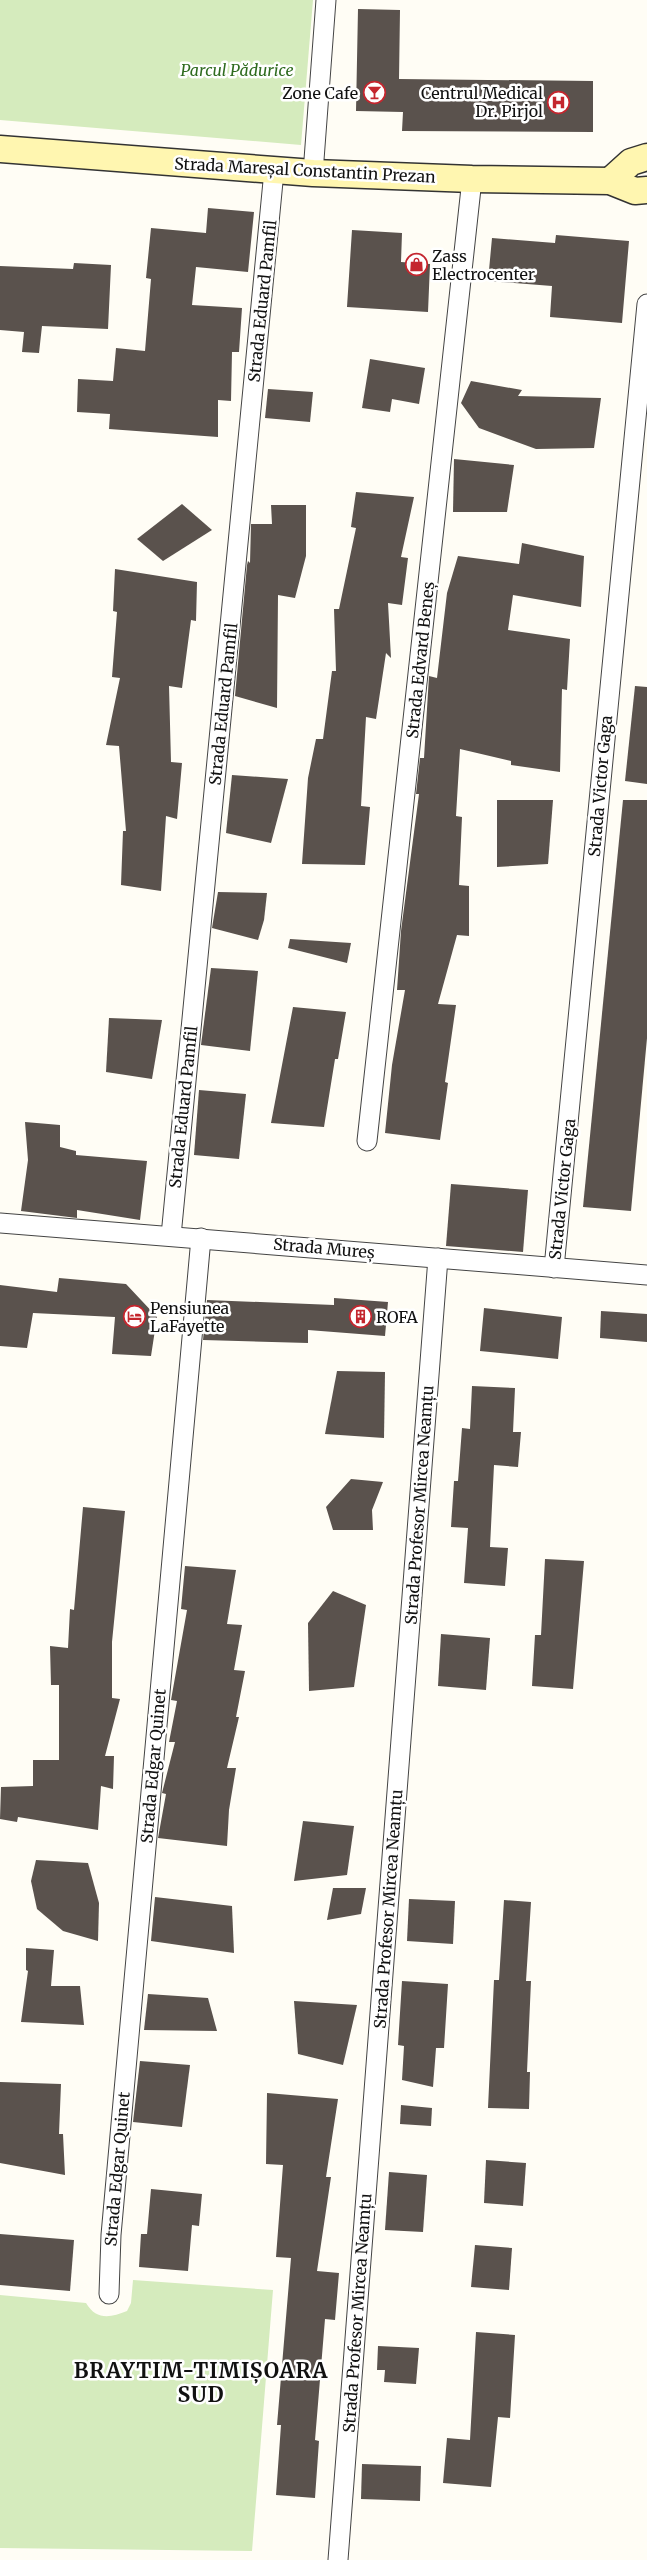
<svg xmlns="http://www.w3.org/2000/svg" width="647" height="2560" font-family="Merriweather,serif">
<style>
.green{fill:#d5ebbd}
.building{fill:#5a524d}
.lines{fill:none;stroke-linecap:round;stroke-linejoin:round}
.minor-casing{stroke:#444;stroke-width:21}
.secondary-casing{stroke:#333;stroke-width:29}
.minor{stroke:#fff;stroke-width:19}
.secondary{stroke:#fff6b0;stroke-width:26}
.labels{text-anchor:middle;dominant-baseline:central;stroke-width:5;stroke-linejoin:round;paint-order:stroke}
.park-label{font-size:16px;font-style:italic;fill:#2f6b1f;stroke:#fff}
.poi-label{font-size:16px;fill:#111;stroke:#fff;text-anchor:start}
.street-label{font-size:16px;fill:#111;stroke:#fff}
.district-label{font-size:21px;font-weight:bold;letter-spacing:1px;fill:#111;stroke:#fff}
</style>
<rect width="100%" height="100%" fill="#fffdf5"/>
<g class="green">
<polygon points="0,0 313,0 301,145 0,120"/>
<path d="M 133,2280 L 273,2290 L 252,2551 L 0,2548 L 0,2295 L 86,2303 C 96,2320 110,2318 127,2311 L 131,2303 Z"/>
</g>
<g class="building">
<polygon points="358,9 400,10 399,79 593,81 593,132 402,131 403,112 356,111"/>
<polygon points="208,208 254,212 248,272 196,267 192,305 242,308 239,352 232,352 231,401 218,400 218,437 109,429 110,414 77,412 78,379 113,381 116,348 145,351 151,279 146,278 151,228 206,233"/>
<polygon points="352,230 402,233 401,262 430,264 428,312 347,307"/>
<polygon points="556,235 629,241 622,323 550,317 552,286 488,281 492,238 555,243"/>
<polygon points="74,263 111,265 108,329 42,326 39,353 22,352 24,332 0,330 0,266 73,269"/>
<polygon points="370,359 425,368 419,404 392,399 390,412 362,408"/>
<polygon points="471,381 522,390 518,396 601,398 594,448 536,449 479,428 461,403"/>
<polygon points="268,389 313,392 310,422 265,418"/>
<polygon points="454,459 514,465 507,512 453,512"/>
<polygon points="356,492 414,497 401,557 408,558 402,605 388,603 391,658 386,653 376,719 366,717 361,806 370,807 365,865 302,864 308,778 316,739 323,739 332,671 336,671 334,609 339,609 356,528 351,527"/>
<polygon points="182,504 212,530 163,561 137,539"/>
<polygon points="271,505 306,505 306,556 295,598 278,595 277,708 235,696 247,565 248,561 250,563 251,524 272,524"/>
<polygon points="522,543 584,556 581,607 513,595 508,630 570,639 567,690 562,689 560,772 511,765 511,761 460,749 456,816 462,817 459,885 469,886 469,936 457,935 438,1004 456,1005 445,1082 448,1083 440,1140 385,1133 392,1065 405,990 397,990 401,931 419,794 416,794 420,758 424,758 429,676 437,678 447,593 458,556 519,564"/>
<polygon points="115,569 197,582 196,621 191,620 182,688 169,686 171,762 182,763 177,819 166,816 161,891 121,885 123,831 126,831 119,746 106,745 120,678 112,677 117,612 113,611"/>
<polygon points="635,686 647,687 647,784 625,781"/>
<polygon points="232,775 288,779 271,843 226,833"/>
<polygon points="497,800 553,800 548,864 497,867"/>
<polygon points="623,800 647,800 647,1038 631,1211 583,1207"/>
<polygon points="218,892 267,893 264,920 258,940 212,928"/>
<polygon points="290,939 351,943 347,963 288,948"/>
<polygon points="211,968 258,971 250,1051 201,1045"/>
<polygon points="293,1007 346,1012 338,1059 335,1059 324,1127 271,1123"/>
<polygon points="109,1018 162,1020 152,1079 106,1072"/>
<polygon points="199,1090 246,1094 239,1159 194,1155"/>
<polygon points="25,1122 60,1125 60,1147 76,1151 76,1155 147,1161 140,1220 77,1210 77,1218 21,1211 28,1160"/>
<polygon points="451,1184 528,1190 523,1252 446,1246"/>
<polygon points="59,1278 126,1284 157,1317 151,1356 112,1354 115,1317 33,1313 27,1348 0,1346 0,1285 57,1292"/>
<polygon points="334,1298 388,1302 385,1336 308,1330 308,1343 203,1340 207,1300 334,1305"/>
<polygon points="484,1308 562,1317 558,1359 480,1351"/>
<polygon points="601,1311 647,1314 647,1342 600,1338"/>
<polygon points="337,1371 385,1372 384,1438 325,1434"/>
<polygon points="472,1386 515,1388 513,1432 521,1432 518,1467 494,1465 490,1547 508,1548 505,1586 464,1583 468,1528 451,1527 454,1481 458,1481 462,1428 470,1429"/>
<polygon points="351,1479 383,1482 372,1510 373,1530 333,1530 326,1507"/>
<polygon points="83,1507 125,1511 112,1642 112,1698 120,1699 105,1756 114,1756 113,1789 101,1786 98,1830 18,1817 17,1822 0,1819 1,1787 33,1786 33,1760 59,1760 59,1685 51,1685 50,1646 68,1648 70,1609 74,1610"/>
<polygon points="545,1559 584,1561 573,1689 532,1686 535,1635 541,1635"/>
<polygon points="185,1566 236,1570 227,1624 242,1625 234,1670 245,1671 236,1717 239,1717 227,1768 236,1768 229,1810 227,1846 158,1838 166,1794 162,1793 175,1742 169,1742 177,1701 171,1700 187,1610 181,1609"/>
<polygon points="333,1591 366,1605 354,1687 309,1691 308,1623"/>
<polygon points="441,1634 490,1638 486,1690 438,1686"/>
<polygon points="303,1821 354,1826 347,1875 294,1881"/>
<polygon points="36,1860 88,1863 99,1903 98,1941 63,1931 37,1909 31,1881"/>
<polygon points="333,1888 366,1888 361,1914 327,1920"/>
<polygon points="155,1897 232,1906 234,1953 151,1941"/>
<polygon points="409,1899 455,1901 453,1944 407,1941"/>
<polygon points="504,1900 531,1902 526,1981 531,1981 527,2072 530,2072 529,2109 488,2108 494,1980 499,1980"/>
<polygon points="26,1948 54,1950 51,1986 80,1986 84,2025 21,2022 28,1971 26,1970"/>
<polygon points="402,1981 448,1984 444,2048 436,2048 433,2087 402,2080 404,2046 398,2045"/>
<polygon points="148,1994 208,1998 217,2031 144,2030"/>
<polygon points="294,2001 357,2005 343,2065 298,2054"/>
<polygon points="140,2061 190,2065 182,2127 133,2122"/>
<polygon points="0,2082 61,2084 59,2134 63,2134 65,2175 0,2163"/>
<polygon points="267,2093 338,2099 326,2177 331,2177 317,2271 339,2273 335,2320 325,2319 315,2440 319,2441 315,2498 276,2495 281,2425 277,2425 291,2258 276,2257 283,2165 266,2164"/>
<polygon points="401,2105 432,2108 431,2126 400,2124"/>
<polygon points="486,2160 526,2163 523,2206 484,2203"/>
<polygon points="389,2172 427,2175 423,2232 385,2230"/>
<polygon points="151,2189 202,2194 199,2226 192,2225 188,2271 139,2267 141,2234 147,2234"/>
<polygon points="0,2234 74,2240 70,2291 0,2285"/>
<polygon points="475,2245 512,2248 509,2290 471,2287"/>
<polygon points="476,2332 515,2335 510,2418 498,2417 491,2487 443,2483 447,2438 470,2440"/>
<polygon points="378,2346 419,2348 416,2384 384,2382 385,2370 377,2370"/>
<polygon points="362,2464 421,2466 420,2501 361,2499"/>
</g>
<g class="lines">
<defs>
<g id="minor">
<polyline points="313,173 326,0"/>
<polyline points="367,1141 472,179"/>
<polyline points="0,1223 647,1275"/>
<polyline points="171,1236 274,171"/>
<polyline points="554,1268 647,304"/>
<polyline points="109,2294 111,2235 201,1238"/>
<polyline points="338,2560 438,1258"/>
</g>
<g id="secondary">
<polyline points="0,149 313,173 472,179 610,181 635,191 647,190"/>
<polyline points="610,181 631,162 647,157"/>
</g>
</defs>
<use href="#minor" class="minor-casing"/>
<use href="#secondary" class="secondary-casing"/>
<use href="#minor" class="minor"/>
<use href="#secondary" class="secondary"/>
</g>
<defs>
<symbol id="bar-ring" viewBox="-11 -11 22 22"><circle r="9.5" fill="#fff" stroke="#c4262e" stroke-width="1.5"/><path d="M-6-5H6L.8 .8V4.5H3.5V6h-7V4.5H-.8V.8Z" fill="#c4262e"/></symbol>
<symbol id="hospital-ring" viewBox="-11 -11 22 22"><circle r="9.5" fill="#fff" stroke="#c4262e" stroke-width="1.5"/><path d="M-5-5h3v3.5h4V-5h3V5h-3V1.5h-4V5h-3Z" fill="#c4262e"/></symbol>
<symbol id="shop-ring" viewBox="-11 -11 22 22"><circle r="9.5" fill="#fff" stroke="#c4262e" stroke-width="1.5"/><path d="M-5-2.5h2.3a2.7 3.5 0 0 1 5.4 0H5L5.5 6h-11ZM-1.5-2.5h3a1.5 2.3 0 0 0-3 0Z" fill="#c4262e"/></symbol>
<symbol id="hotel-ring" viewBox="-11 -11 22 22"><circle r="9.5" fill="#fff" stroke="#c4262e" stroke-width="1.5"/><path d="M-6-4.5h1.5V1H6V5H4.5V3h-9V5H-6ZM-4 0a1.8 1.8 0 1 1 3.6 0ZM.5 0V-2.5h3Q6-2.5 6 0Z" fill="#c4262e"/></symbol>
<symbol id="building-ring" viewBox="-11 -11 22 22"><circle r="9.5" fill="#fff" stroke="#c4262e" stroke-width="1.5"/><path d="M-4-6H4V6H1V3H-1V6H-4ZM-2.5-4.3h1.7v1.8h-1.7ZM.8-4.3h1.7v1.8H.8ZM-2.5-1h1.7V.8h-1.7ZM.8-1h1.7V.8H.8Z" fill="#c4262e"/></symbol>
</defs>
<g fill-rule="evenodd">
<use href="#bar-ring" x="362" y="80" width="25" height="25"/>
<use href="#hospital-ring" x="546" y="90" width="25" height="25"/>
<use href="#shop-ring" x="404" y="252" width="25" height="25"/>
<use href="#hotel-ring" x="122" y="1304" width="25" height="25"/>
<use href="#building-ring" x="348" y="1304" width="25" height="25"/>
</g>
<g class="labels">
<g class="park-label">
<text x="237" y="70">Parcul Pădurice</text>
</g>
<g class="poi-label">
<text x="358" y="93" text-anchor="end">Zone Cafe</text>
<text x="543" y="93" text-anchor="end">Centrul Medical<tspan x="543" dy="18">Dr. Pirjol</tspan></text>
<text x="432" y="256">Zass<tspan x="432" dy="18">Electrocenter</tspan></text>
<text x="150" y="1308">Pensiunea<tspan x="150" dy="18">LaFayette</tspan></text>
<text x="376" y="1317">ROFA</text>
</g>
<g class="street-label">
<text transform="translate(305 170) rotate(3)">Strada Mareșal Constantin Prezan</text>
<text transform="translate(262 301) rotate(-84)">Strada Eduard Pamfil</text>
<text transform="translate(420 660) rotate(-84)">Strada Edvard Beneș</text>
<text transform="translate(223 704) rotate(-84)">Strada Eduard Pamfil</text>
<text transform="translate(600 786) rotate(-85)">Strada Victor Gaga</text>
<text transform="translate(183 1107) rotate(-84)">Strada Eduard Pamfil</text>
<text transform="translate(562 1189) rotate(-84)">Strada Victor Gaga</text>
<text transform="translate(324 1248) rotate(5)">Strada Mureș</text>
<text transform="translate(419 1505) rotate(-86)">Strada Profesor Mircea Neamțu</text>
<text transform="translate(153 1766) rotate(-85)">Strada Edgar Quinet</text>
<text transform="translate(388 1909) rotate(-86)">Strada Profesor Mircea Neamțu</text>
<text transform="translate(117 2169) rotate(-85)">Strada Edgar Quinet</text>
<text transform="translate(357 2313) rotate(-86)">Strada Profesor Mircea Neamțu</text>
</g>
<g class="district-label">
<text x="201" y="2370">BRAYTIM-TIMIȘOARA<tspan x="201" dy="24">SUD</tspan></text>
</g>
</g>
</svg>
